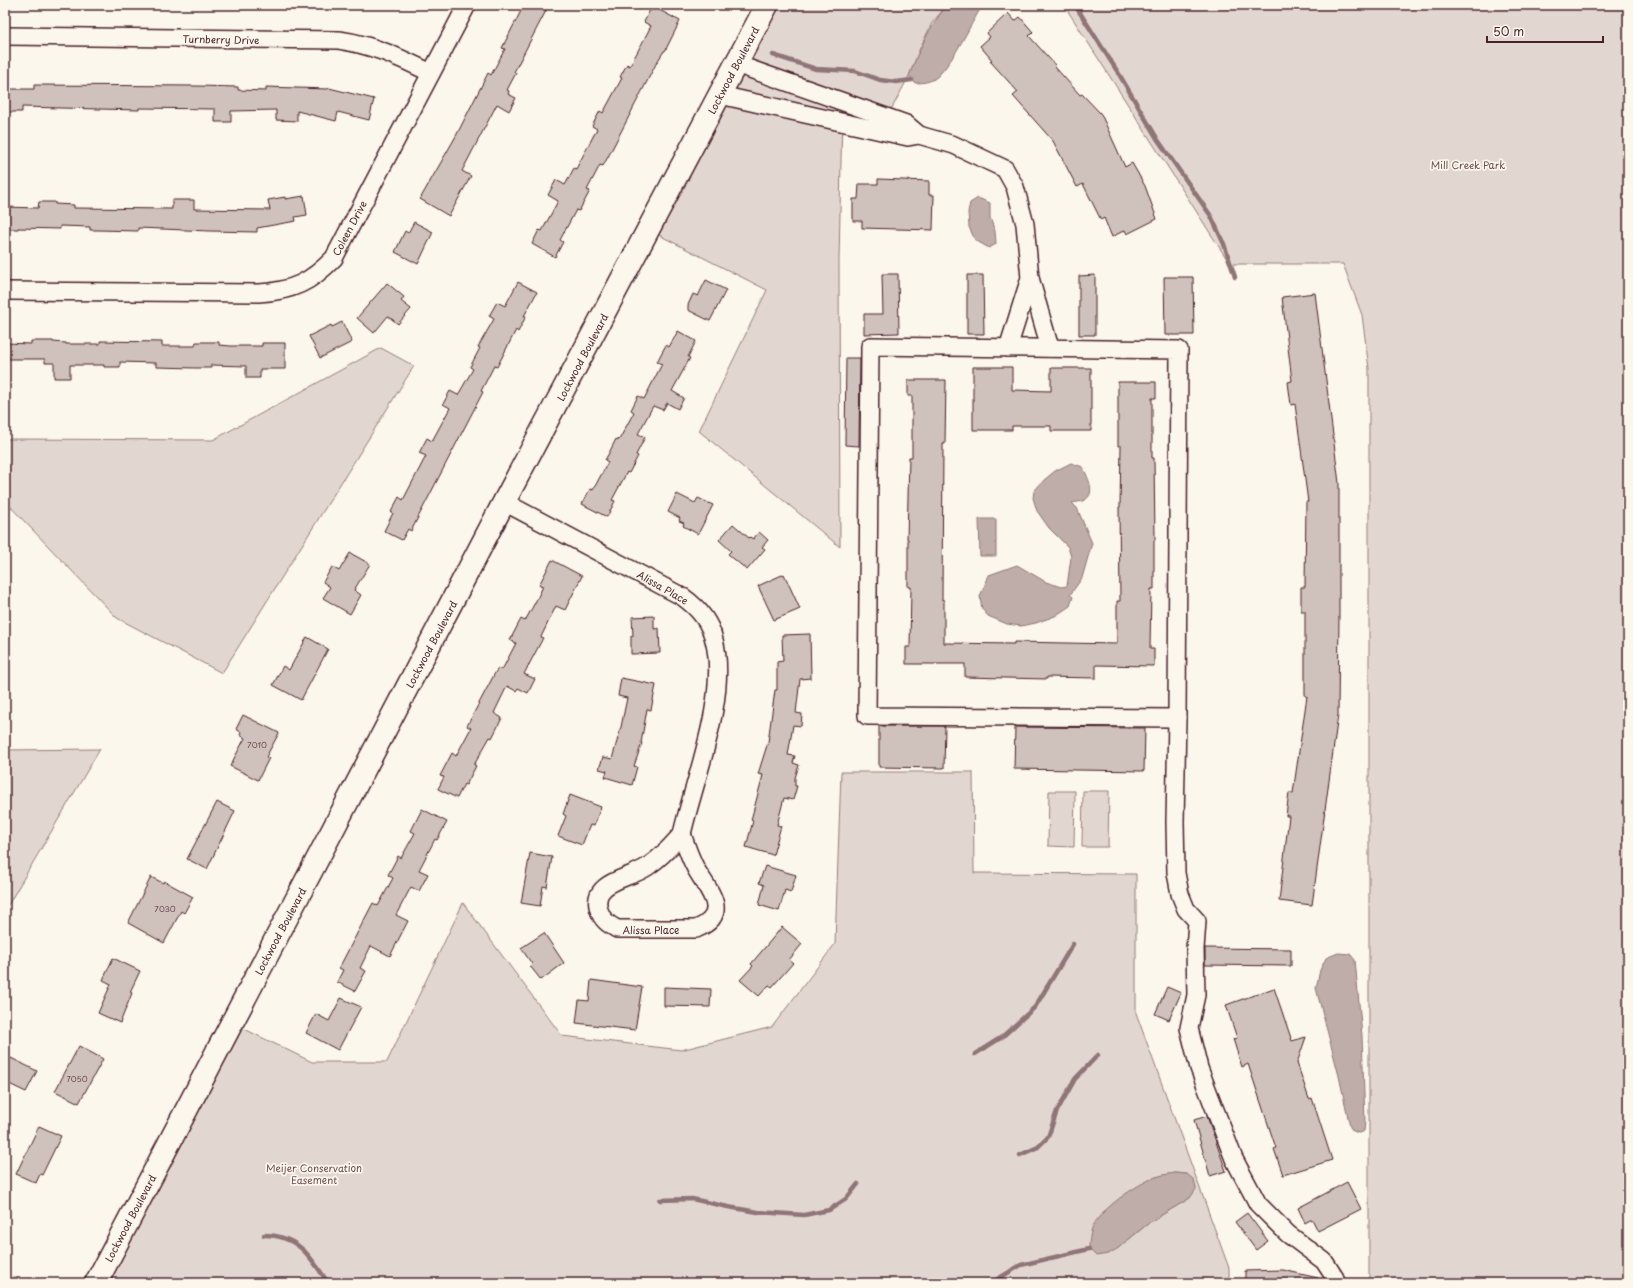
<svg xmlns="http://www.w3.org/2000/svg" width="1633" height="1288" font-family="'Playpen Sans',sans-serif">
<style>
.green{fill:#e2d7d0;stroke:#967b7e;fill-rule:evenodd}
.water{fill:#bfadaa;stroke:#907477}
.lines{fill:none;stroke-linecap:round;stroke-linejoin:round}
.stream{stroke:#907477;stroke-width:4.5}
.building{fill:#cfc2bc;stroke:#4a1f2b}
.street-casing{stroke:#4a1f2b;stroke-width:20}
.secondary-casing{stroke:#4a1f2b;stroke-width:25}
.street{stroke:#fbf7ec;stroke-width:17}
.secondary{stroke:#fbf7ec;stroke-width:22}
.labels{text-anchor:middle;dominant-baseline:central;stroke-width:3.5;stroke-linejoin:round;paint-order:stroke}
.number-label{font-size:8px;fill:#6b484f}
.street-label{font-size:10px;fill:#4a1f2b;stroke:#fbf7ec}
.park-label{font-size:10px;fill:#704d54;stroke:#fbf7ec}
</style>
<rect width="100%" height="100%" fill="#fbf7ec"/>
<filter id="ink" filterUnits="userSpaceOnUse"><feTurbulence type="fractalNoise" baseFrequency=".025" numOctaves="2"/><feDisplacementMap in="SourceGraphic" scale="8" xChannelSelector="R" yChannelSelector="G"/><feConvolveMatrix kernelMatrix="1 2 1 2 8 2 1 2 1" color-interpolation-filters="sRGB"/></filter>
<g filter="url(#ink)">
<g class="green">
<polygon points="767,5 947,5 932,23 920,48 909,76 883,125 842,110 839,261 840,547 699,431 767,290 649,230"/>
<polygon points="1064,5 1628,5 1628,1283 1369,1283 1369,369 1362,315 1343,264 1230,264"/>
<polygon points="381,348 414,366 222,673 117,618 5,501 5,439 213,440"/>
<polygon points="100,749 5,910 5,750"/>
<path d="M 841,772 L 973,772 L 974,873 L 1136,874 L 1136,1013 L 1229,1268 L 1229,1283 L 96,1283 L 232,1023 L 312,1062 L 387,1062 L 463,903 L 562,1036 L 681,1050 L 772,1027 L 835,944 ZM 1174,1173 L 1187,1174 L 1190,1198 L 1150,1222 L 1117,1249 L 1102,1213 L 1125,1195 L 1156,1177 Z"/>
<polygon points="1049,791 1075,791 1074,847 1048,846"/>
<polygon points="1083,791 1109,791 1108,847 1082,847"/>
</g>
<g class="water">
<path d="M 947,5 L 985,5 L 982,6 C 969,27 955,59 938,76 C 932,82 923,83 915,83 L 909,76 C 920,48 928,29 947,5 Z"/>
<polygon points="978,198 990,203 990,218 995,231 996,244 989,248 975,240 969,227 968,212 970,203"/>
<path d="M 1071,463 L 1083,467 C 1087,477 1097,492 1085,500 C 1081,502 1076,502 1072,503 L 1077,508 L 1092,543 L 1082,578 L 1070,595 L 1073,597 L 1070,606 L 1055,616 L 1036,623 L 1021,626 L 1007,624 L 988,616 L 982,609 L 980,596 L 989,575 L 1017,565 L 1046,582 L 1061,587 L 1067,586 L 1071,557 L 1068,547 L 1049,528 L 1037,511 L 1033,498 L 1034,491 L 1044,480 L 1055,471 Z"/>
<polygon points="979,519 996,519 996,556 980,556"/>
<polygon points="1338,953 1350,954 1355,960 1362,1036 1365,1122 1364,1131 1359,1133 1353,1131 1350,1127 1339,1076 1316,988 1320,970 1326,958"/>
<path d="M 1174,1173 L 1187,1174 L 1194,1180 L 1196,1189 L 1190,1198 L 1150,1222 L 1117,1249 L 1108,1254 L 1096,1256 L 1089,1249 C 1089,1242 1090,1235 1092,1228 C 1100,1209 1137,1184 1156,1177 C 1162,1175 1168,1174 1174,1173 Z"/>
</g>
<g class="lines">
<g class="stream">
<polyline points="1075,5 1119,74 1158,140 1211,216 1224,244 1235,277"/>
<polyline points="773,55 816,69 855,71 880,80 896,82 912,80"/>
<polyline points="975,1054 1002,1037 1035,1007 1073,944"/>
<polyline points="1020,1155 1038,1147 1048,1137 1057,1111 1075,1079 1098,1055"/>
<polyline points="660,1200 692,1199 728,1207 758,1212 804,1215 829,1210 846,1199 858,1184"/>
<path d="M 264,1235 C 298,1235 311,1257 328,1283"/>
<polyline points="993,1283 996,1280 1021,1265 1089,1249"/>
</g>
</g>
<g class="building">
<polygon points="524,5 549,5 514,72 516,73 507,90 509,91 508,94 516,98 509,111 497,104 462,171 471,176 449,216 420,199 456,136 488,73 491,75 505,49 502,48"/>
<polygon points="652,6 680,21 665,51 664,51 657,62 609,155 603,166 600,165 587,190 590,191 579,211 576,210 560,240 563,242 555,257 532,244 539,230 542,231 558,201 548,195 556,180 565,185 574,168 576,169 597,129 592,126 600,111 603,113 622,78 620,77 627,64 630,66 651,26 644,22"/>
<polygon points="1008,13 1015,21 1020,17 1033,32 1029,36 1056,66 1055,67 1080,95 1082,94 1101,114 1125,167 1132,163 1145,186 1157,219 1127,234 1125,230 1112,237 1104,218 1101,220 1083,184 1077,187 1053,141 1013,96 1018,92 990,61 992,60 980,46 990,37 987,33"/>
<polygon points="34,85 197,86 238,87 238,90 266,91 266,87 328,89 329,88 374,99 369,120 338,112 336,121 297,111 297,121 276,120 276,110 231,111 231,122 215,122 215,109 139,108 139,110 22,107 22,112 5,112 5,89 34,89"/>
<polygon points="878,179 929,181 929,195 934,195 933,230 862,228 862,221 853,221 853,199 858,199 859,184 878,184"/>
<polygon points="304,196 307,215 295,217 296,221 257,228 257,232 210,231 138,228 138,231 98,230 90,230 90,227 60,226 60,229 18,228 18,229 5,229 5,207 38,208 39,202 55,202 55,204 74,205 74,208 172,209 172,200 194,200 194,209 270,210 268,200 285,197 285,199"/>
<polygon points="414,222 433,232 418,264 395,252 405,231 408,233"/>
<polygon points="882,274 898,274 899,333 864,334 864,314 883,314"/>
<polygon points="967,275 983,275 984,334 967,334"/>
<polygon points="1095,275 1095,335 1079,335 1079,276"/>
<polygon points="1164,277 1193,277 1194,335 1165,335"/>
<polygon points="706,280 726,290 710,321 688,310 688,305 693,294 698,296"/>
<polygon points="518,282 537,292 524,316 526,316 518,332 516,330 497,367 494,366 481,391 483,392 411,531 408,529 402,540 384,531 393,513 391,512 399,497 403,500 426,456 419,453 427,438 432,441 450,408 443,404 450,391 458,395 473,369 470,367 480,348 478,347 494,319 489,316 497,302 505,306"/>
<polygon points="387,283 404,297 401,301 411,309 398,324 388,316 374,333 357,318"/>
<polygon points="1315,293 1339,483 1339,614 1338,715 1312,905 1279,901 1289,816 1286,816 1289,793 1293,793 1307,696 1305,696 1305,611 1301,611 1301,587 1305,587 1306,502 1308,502 1295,404 1291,405 1288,382 1292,381 1282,297"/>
<polygon points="342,322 352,342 320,358 309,336 331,325 332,327"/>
<polygon points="678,331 696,341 688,357 690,358 672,391 684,398 678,409 667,403 663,410 653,406 638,434 645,437 636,455 638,456 629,473 627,472 612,500 615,501 607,517 582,504 590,489 593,490 608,462 605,460 609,453 616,439 619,440 634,412 631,410 638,396 644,399 662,364 657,362 661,354 666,345 669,347"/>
<polygon points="31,341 53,341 53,342 66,343 66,344 100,344 100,341 162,342 162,346 195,346 196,342 219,342 219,345 231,346 262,346 262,343 285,343 285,369 260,369 260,378 246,378 246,366 211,365 211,368 195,368 156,367 156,363 120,362 120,367 104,367 104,365 70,365 70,378 54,378 54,363 45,363 45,359 5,359 5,343 31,344"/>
<polygon points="846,358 860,358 859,446 845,445"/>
<polygon points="973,367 1012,367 1012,390 1051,391 1051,368 1091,368 1091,431 1051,431 1051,426 1012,426 1012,430 973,430"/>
<polygon points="908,380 946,380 945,444 943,444 942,600 944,600 944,643 1014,644 1014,642 1117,644 1117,601 1120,601 1119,507 1120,507 1121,446 1118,446 1118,382 1156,382 1156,398 1152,398 1152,458 1154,458 1155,540 1154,540 1154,589 1151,589 1150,649 1154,649 1154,666 1096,665 1096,678 1047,677 1047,679 965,677 965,664 906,664 906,647 910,647 911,587 908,587 908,539 907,539 909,457 912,457 912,396 908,396"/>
<polygon points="677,494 695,503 698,498 713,505 698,534 683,526 684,523 679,521 680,518 668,512"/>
<polygon points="733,524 749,538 750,537 753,539 759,532 768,540 762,547 765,549 747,570 728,554 731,551 719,540"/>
<polygon points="350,553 370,564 354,590 361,595 350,614 323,598 330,587 323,582 332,567 339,571"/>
<polygon points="552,560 582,576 565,610 556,606 541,637 543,638 524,674 535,679 528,693 518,688 516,691 507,686 494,713 502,718 492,738 490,737 474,765 476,766 466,785 464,784 457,798 438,789 444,777 440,776 452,753 456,756 471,728 467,726 495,673 498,668 502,670 516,643 510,640 521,619 525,621 538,597 543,586 539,585"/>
<polygon points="784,574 800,609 774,620 758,586"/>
<polygon points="654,616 654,629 659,628 660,653 631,654 631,636 633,636 632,617"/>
<polygon points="810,634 811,678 800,679 796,713 802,714 801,726 793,725 788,755 795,756 793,763 799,765 795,778 795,786 797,786 793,800 784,798 777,825 781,826 773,855 746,847 753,821 751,820 763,775 758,774 768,742 775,690 777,690 777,662 783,661 782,635"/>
<polygon points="307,637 328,649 301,700 273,685 283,666 289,670"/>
<polygon points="621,678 656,685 651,710 647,709 641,743 642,743 634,766 637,767 632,785 605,777 607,771 599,769 603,757 612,759 621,727 627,698 618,696"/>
<polygon points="243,715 279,733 266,757 269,758 258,780 230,766 245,738 240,735 241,732 236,729"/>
<polygon points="879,726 945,726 944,768 879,767"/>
<polygon points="1015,727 1145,728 1144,771 1014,769"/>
<polygon points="570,795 601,807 594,826 590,825 582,845 558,836 566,816 563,814"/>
<polygon points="217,802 235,811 207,869 187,859"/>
<polygon points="422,809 447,822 437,840 435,839 419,870 428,874 419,891 411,887 396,915 408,921 390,956 371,946 360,968 366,971 355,991 337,982 343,970 339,968 373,903 378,906 393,878 388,875 398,856 401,858 415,833 411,831"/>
<polygon points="530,853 552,857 547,887 543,886 540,906 521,903"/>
<polygon points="765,866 796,875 791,892 785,890 779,911 759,905 764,885 759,883"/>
<polygon points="151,877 163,883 164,881 193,897 184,913 181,911 164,943 128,923"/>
<polygon points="782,927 802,944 789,960 793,963 772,987 769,985 759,996 740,980 753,966 751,964"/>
<polygon points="544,933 564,963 541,980 530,966 532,964 521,948"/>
<polygon points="1205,948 1291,949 1291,966 1205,965"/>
<polygon points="113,958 140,971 130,992 132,993 120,1023 98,1013 111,984 103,980"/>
<polygon points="591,980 642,987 635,1030 576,1023 579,1000 589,1001"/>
<polygon points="664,987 711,989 710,1007 664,1006"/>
<polygon points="1167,987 1181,993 1169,1020 1155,1014"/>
<polygon points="1274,988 1292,1041 1306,1037 1297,1063 1309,1099 1312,1098 1332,1160 1283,1175 1274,1149 1276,1148 1248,1064 1242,1067 1233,1039 1237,1038 1226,1005"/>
<polygon points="341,998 361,1007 338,1050 306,1033 316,1014 329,1021"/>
<polygon points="79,1046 103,1059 79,1103 55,1091"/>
<polygon points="11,1058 37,1071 26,1092 5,1082 5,1069"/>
<polygon points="1207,1116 1226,1171 1210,1176 1194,1120"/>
<polygon points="39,1126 61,1136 42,1175 40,1174 36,1183 16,1174"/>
<polygon points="1347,1182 1361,1209 1318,1231 1312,1219 1305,1223 1298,1208"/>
<polygon points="1247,1213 1268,1241 1256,1250 1235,1222"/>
<polygon points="1283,1270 1318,1278 1318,1283 1245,1283 1245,1271"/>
</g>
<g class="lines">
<defs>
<g id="street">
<path d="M 5,36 L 339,40 C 374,45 400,58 431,73"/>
<polyline points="736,64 906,124 919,135"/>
<polyline points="720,95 908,137 919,135 954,145 1005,169 1015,187 1025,224 1030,278 1050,348"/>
<path d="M 5,291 L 259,293 C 293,291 311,282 334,258 L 467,5"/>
<polygon points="870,346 1179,350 1177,718 867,716"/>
<polyline points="1008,348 1030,278"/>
<path d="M 504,502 L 683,597 C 697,607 710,622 714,640 C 729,695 694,780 682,834"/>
<polyline points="1177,718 1175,822 1176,873 1180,894 1186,909 1197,921 1195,949 1196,995 1189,1028 1199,1068 1234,1159 1258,1204 1288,1234 1324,1261 1335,1278 1335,1283"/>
<path d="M 682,834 C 686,846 690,858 696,869 C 707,889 733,914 696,929 L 617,929 C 608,924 602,920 599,910 C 591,886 619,880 635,873 C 640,871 646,868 651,864 C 663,856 672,845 682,834 Z"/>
</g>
<polyline id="secondary" points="96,1283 504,502 767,5"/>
</defs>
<use href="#street" class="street-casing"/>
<use href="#secondary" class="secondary-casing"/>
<use href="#street" class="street"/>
<use href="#secondary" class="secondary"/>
</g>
</g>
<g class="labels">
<g class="number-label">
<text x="257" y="745">7010</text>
<text x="165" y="909">7030</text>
<text x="77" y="1079">7050</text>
</g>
<g class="street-label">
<text transform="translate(221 39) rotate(1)">Turnberry Drive</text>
<text transform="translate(733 70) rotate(-62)">Lockwood Boulevard</text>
<text transform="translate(349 228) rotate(-62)">Coleen Drive</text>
<text transform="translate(582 357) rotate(-62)">Lockwood Boulevard</text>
<text transform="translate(663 587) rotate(30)">Alissa Place</text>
<text transform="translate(431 644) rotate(-62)">Lockwood Boulevard</text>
<text x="651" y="929">Alissa Place</text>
<text transform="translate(280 931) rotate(-62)">Lockwood Boulevard</text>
<text transform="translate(130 1218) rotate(-62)">Lockwood Boulevard</text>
</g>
<g class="park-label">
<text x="1468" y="164">Mill Creek Park</text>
<text x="314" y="1167">Meijer Conservation<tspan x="314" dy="12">Easement</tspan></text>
</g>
</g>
<rect width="1633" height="1288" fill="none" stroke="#fbf7ec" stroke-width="20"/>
<rect x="10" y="10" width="1613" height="1268" fill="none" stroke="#4a1f2b" stroke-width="1.5" filter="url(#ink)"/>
<path d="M1487 36v6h116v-6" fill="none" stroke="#4a1f2b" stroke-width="2"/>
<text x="1493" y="36" font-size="12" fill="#4a1f2b" stroke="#fbf7ec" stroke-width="3" paint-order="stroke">50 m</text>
</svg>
